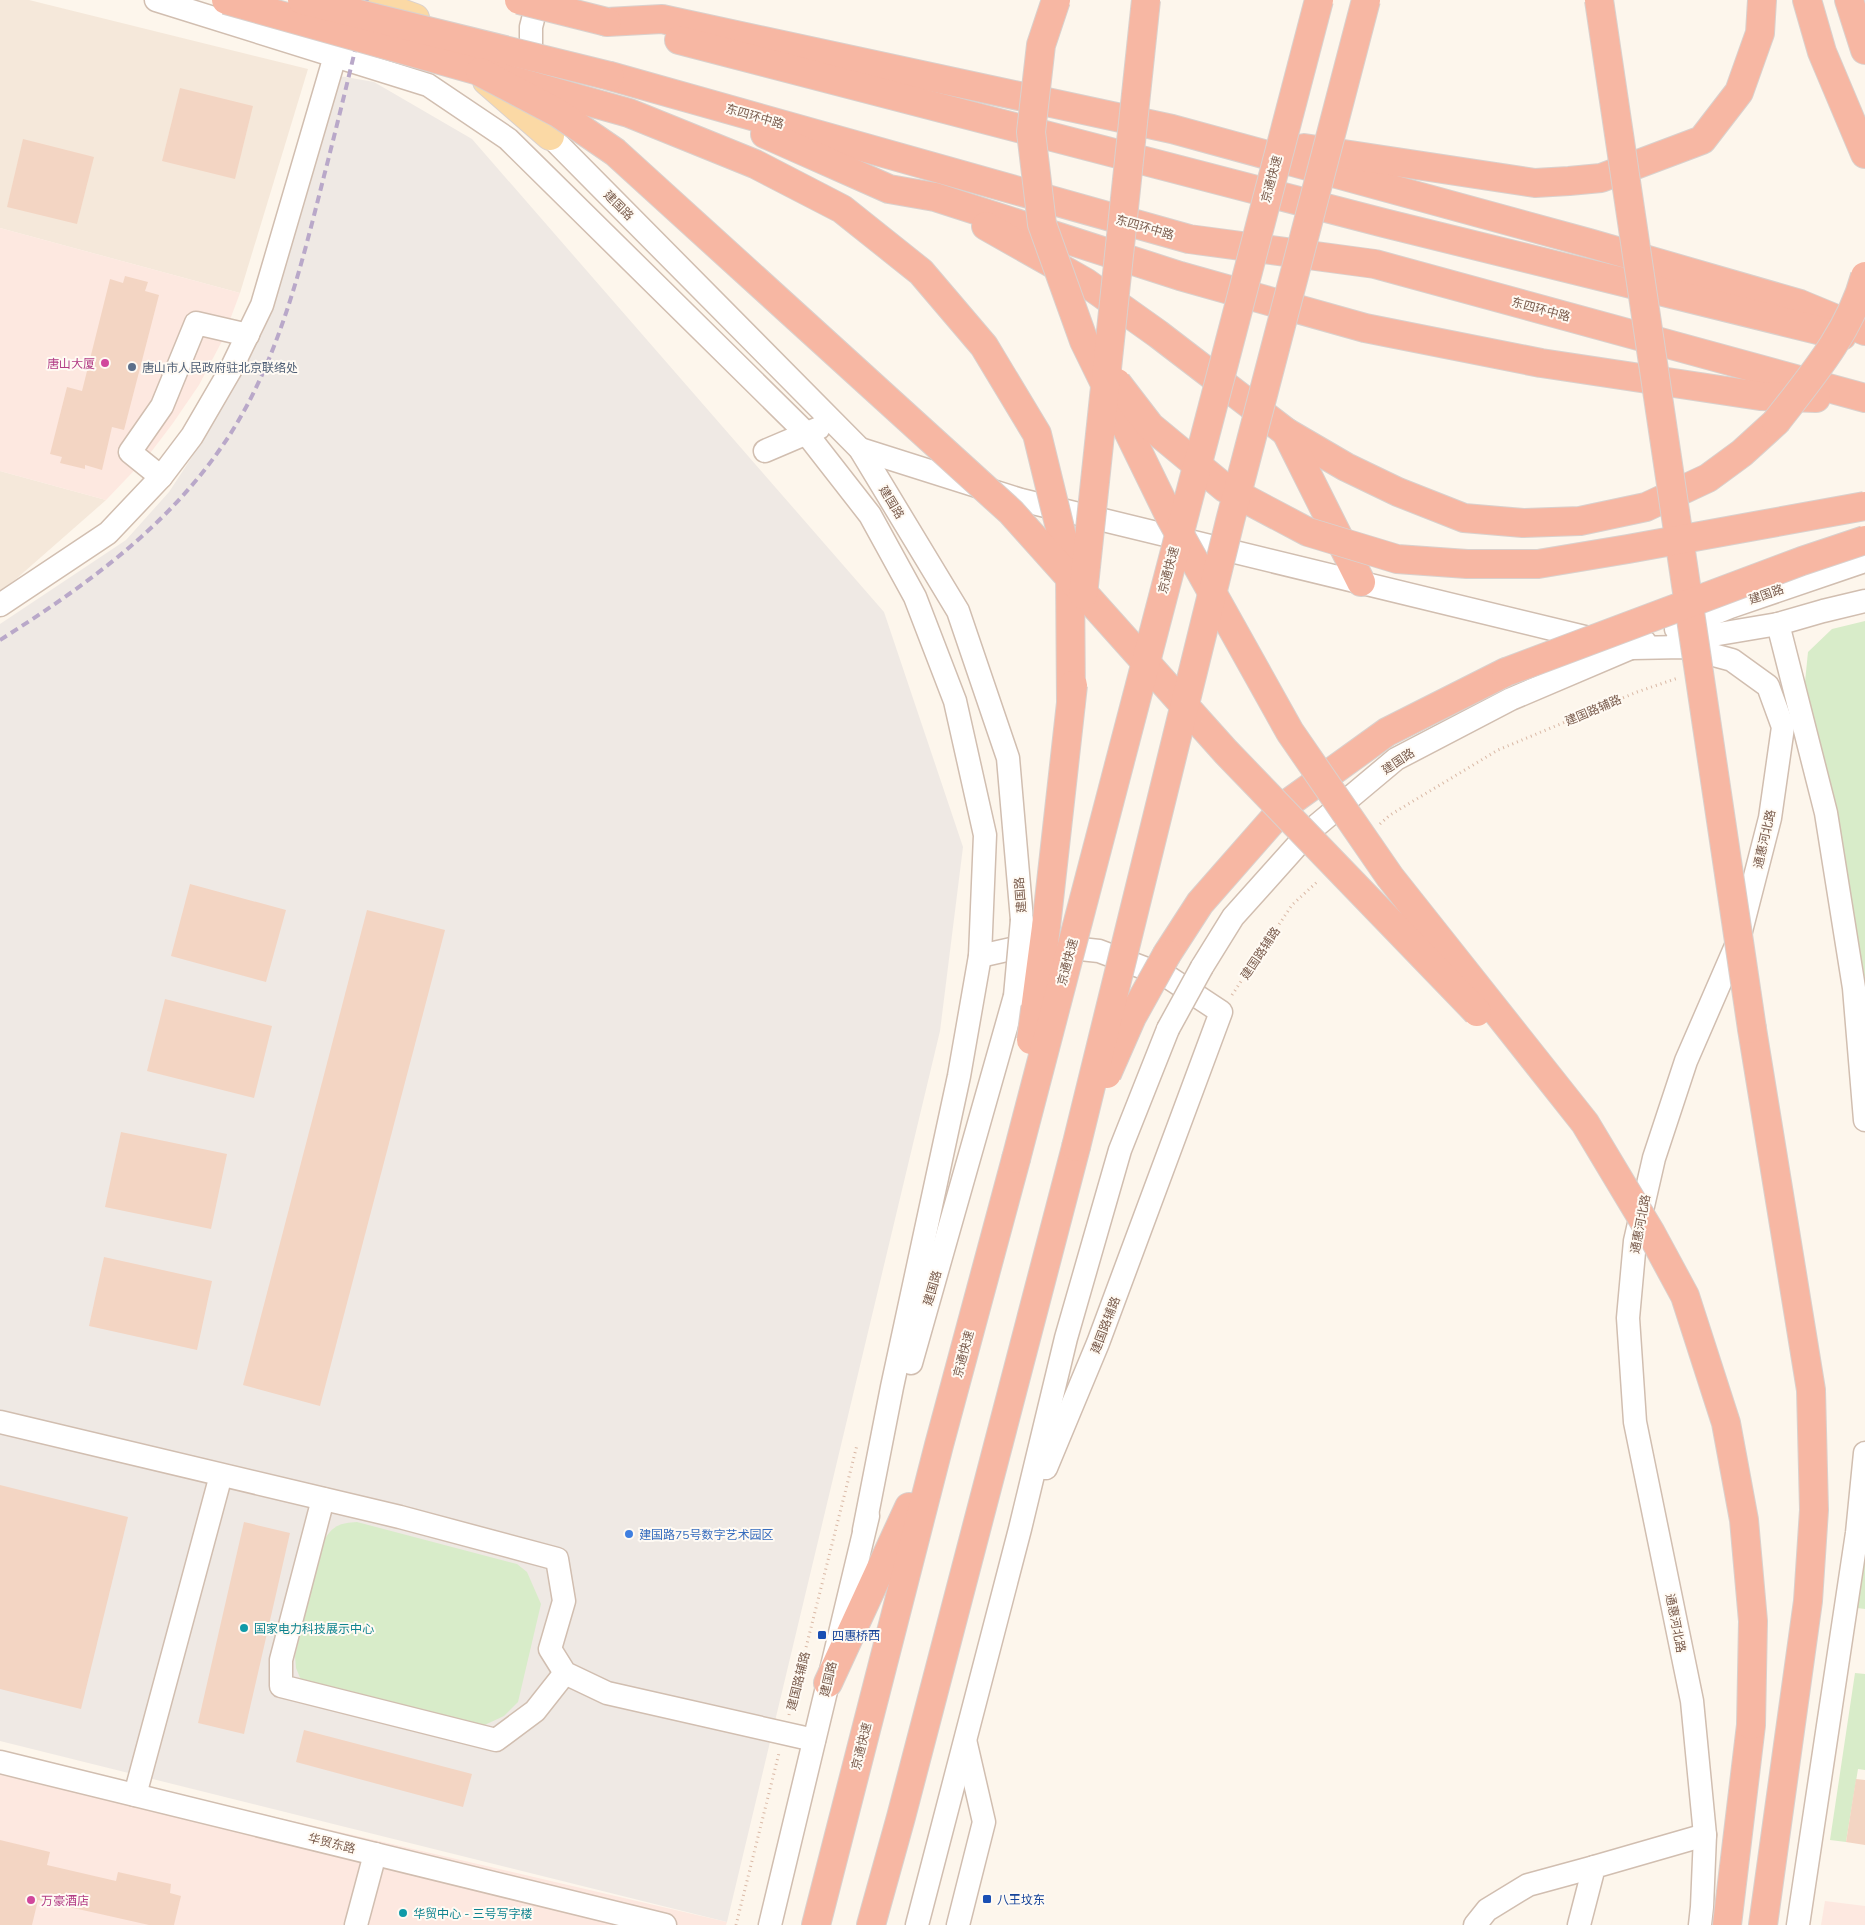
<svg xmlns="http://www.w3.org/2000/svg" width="1865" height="1925" font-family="Mulish,'Noto Sans SC',sans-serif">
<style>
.residential{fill:#f5e8da}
.commercial{fill:#fde8e0}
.industrial{fill:#efe9e4}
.green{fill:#d8ecc9}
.building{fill:#f3d5c3}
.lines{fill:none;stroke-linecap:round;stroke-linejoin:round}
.minor-casing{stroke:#d1beb0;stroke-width:25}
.major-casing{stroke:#dad1cd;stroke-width:30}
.highway-casing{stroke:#dad1cd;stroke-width:30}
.path{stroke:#d9b8a5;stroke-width:3;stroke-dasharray:1 4;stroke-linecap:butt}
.minor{stroke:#fff;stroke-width:22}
.major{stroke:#fbd9a5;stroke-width:28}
.highway{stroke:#f7b7a3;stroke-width:28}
.rail{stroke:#b9a8c9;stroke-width:4;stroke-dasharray:8 5;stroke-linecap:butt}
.minor-bridge-casing{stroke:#d1beb0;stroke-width:25;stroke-linecap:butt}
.highway-bridge-casing{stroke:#dad1cd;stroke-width:30;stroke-linecap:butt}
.minor-bridge{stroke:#fff;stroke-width:22}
.highway-bridge{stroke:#f7b7a3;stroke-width:28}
.hotel-dot{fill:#d1479c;stroke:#fffaf3;stroke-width:2}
.service-dot{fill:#5c6f8a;stroke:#fffaf3;stroke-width:2}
.shop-dot{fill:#3f7fe0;stroke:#fffaf3;stroke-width:2}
.culture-dot{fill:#0f9aa8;stroke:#fffaf3;stroke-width:2}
.transit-dot{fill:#1a4fb4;stroke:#fffaf3;stroke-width:2}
.labels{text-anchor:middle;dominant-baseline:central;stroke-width:4;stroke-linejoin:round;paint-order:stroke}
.street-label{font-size:12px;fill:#7a5c4d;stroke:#fffaf3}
.hotel-label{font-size:12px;fill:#b23c85;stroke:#fffaf3;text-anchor:end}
.service-label{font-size:12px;fill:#4e5e75;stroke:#fffaf3;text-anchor:start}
.shop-label{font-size:12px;fill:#366cbe;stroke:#fffaf3;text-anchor:start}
.culture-label{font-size:12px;fill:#0d838f;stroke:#fffaf3;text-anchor:start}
.transit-label{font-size:12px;fill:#164399;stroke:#fffaf3;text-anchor:start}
</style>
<rect width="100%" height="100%" fill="#fdf6ec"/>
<g class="residential">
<polygon points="0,0 29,0 308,69 240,293 0,228"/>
<polygon points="0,471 106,500 16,579 0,591"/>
</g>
<g class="commercial">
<polygon points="0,228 240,293 222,341 199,385 173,423 148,456 106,500 0,471"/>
<polygon points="0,1753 727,1922 726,1925 0,1925"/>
<polygon points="1825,1901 1865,1906 1865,1925 1821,1925"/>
</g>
<polygon class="industrial" points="334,75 374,82 472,139 884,612 963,847 940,1031 727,1922 0,1741 0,624 126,540 169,492 205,437 238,377"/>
<g class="green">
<polygon points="1865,621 1865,981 1851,903 1804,692 1808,652 1832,629"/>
<path d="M 357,1522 L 517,1564 L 527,1572 L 541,1604 L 518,1702 L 504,1716 L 476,1729 L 301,1680 L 296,1668 L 295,1656 L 323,1542 C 332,1526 339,1523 357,1522 Z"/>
<polygon points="1865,1544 1865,1609 1857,1608"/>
<polygon points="1855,1673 1865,1674 1865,1770 1858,1769 1846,1842 1830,1840"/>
</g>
<g class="building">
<polygon points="180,88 253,106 235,179 162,161"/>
<polygon points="23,139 94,157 77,224 7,207"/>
<polygon points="125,276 148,282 145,291 159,295 124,430 112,427 102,470 85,465 85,469 60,463 62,457 50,454 67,387 82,391 110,279 123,283"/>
<polygon points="190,884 286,910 266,982 171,956"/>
<polygon points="367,910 445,930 320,1406 243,1385"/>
<polygon points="165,999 272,1026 254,1098 147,1071"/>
<polygon points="121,1132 227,1154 211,1229 105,1207"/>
<polygon points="104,1257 212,1281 197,1350 89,1326"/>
<polygon points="0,1485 128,1517 81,1709 0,1689"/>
<polygon points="244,1522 290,1533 244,1734 198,1723"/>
<polygon points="304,1730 472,1774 463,1807 296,1762"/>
<polygon points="1856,1779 1865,1780 1865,1845 1846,1842"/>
<polygon points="0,1840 50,1852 47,1865 116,1881 118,1872 171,1884 170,1893 181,1896 174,1925 149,1925 38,1900 32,1925 0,1925"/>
</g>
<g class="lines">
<defs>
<g id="minor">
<polyline points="156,0 428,85 508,139 806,433 870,515 915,597 955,701 985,835 980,956 959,1076 892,1387 864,1530"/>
<polyline points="531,74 531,27 538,0"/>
<polyline points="545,121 550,136 860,449 958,611 1008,758 1022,920"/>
<polyline points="860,449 1021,500 1597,640"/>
<polyline points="765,451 819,428"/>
<polyline points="161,477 130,452 162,406 196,323 248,335"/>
<polyline points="0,605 108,533 161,477 192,436 231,369 262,305 335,56"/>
<polyline points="1778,624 1826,813 1854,988 1865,1120"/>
<polyline points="1676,629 1730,607 1865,561"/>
<polyline points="1677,641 1778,624 1823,611 1865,601"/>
<polyline points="1632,648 1684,647 1732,660 1768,686 1783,727 1770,818 1739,939 1686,1061 1654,1158 1635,1241 1628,1318 1635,1422 1692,1701 1705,1835 1702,1907 1700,1925"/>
<polyline points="980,956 1034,944 1099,951 1168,977 1221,1012 1098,1343 1046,1468"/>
<polyline points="1202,967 1233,917 1310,831 1396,759 1511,699 1645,642"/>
<polyline points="911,1363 1015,996"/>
<polyline points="0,1422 400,1517 557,1559 564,1601 550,1649 565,1673 607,1693 814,1740"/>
<polyline points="323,1499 281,1660 281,1686 496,1740 535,1711 565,1673"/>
<polyline points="0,1762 665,1925"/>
<polyline points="135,1795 221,1475"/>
<polyline points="356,1925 375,1854"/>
<polyline points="770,1925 868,1516"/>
<polyline points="917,1925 1020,1529 1066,1338 1120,1150 1168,1029"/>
<polyline points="958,1925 984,1822 966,1744"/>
<polyline points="1475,1925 1487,1910 1528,1885 1594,1867"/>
<polyline points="1579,1925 1594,1867 1705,1835"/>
<polyline points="1798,1925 1857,1533 1865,1453"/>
</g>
<g id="major">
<polyline points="365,0 415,18"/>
<polyline points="487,81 550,136"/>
</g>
<g id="highway">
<polyline points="1807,0 1822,52 1865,154"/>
<polyline points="1849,0 1865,50"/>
<polyline points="607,22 662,19 1172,129 1589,243 1800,304 1865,331"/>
<polyline points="679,40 1384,223 1842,336"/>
<polyline points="610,76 1189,239 1375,264 1865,398"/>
<polyline points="765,134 889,189 935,197 1180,276 1365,328 1541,363 1760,396 1816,398"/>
<polyline points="1304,148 1535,183 1569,181 1601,178 1702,140 1739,92 1760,33 1762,0"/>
<polyline points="986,226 1085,282 1158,334 1286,432 1346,467 1398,492 1464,518 1523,523 1580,521 1646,507 1708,478 1742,453 1776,422"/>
<polyline points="1286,432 1361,582"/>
<polyline points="1167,954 1200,903 1287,804 1387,732 1506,672"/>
<polyline points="1752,1029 1811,1390 1814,1510 1808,1601 1763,1925"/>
<polyline points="828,1683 909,1507"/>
<polyline points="816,1925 939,1445 1016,1159"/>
<polyline points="871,1925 901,1817 1076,1147"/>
<polyline points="1727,1925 1751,1725"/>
</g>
</defs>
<use href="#minor" class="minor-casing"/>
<use href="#major" class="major-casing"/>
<use href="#highway" class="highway-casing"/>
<g class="path">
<polyline points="1380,824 1390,815 1498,750 1637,692 1678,678"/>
<polyline points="1232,995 1292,905 1318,881"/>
<polyline points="789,1715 857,1445"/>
<polyline points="736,1925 779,1753"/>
</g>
<use href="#minor" class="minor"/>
<use href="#major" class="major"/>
<use href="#highway" class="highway"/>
<path class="rail" d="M 0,640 C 82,588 161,532 218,452 C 276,372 300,271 324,176 C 339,118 353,59 367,0"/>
<defs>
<g id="minor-bridge">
<polyline points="1015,996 1022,920"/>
<polyline points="1168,1029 1202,967"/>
</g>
<g id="highway-bridge">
<polyline points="226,0 629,113 755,164 842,209 921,272 984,346 1037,434 1070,569 1071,704"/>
<polyline points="302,0 610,76"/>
<polyline points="519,0 607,22"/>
<polyline points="1056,0 1041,45 1031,132 1042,224 1084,341 1170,517 1290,732 1390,877 1585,1123 1651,1233 1685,1296 1726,1423 1744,1520 1753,1621 1751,1725"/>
<polyline points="1599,0 1752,1029"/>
<polyline points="480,72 558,113 615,152 1011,512 1226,752 1477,1012"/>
<polyline points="1117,383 1150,426 1225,488 1308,532 1397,559 1467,564 1538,564 1628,549 1865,506"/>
<path d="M 1776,422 C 1811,377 1850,332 1865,276"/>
<polyline points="1083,595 1146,0"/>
<polyline points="1506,672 1802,561 1865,540"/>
<polyline points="1031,1040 1046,927 1073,685"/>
<polyline points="1107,1074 1132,1017 1167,954"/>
<polyline points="1076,1147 1230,521 1366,0"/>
<polyline points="1016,1159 1319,0"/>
</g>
</defs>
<use href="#minor-bridge" class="minor-bridge-casing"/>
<use href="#highway-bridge" class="highway-bridge-casing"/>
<use href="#minor-bridge" class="minor-bridge"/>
<use href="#highway-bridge" class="highway-bridge"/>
</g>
<g class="hotel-dot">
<circle cx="105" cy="363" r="5"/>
<circle cx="31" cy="1900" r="5"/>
</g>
<circle class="service-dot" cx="132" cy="367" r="5"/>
<circle class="shop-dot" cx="629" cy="1534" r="5"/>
<g class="culture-dot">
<circle cx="244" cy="1628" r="5"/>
<circle cx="403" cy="1913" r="5"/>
</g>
<g class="transit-dot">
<rect x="817" y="1630" width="10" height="10" rx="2.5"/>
<rect x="982" y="1894" width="10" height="10" rx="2.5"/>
</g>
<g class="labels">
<g class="street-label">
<text transform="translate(755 116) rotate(16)">东四环中路</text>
<text transform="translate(1271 179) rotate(-75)">京通快速</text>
<text transform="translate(619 205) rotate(45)">建国路</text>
<text transform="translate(1145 227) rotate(16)">东四环中路</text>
<text transform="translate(1541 309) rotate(15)">东四环中路</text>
<text transform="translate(892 502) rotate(59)">建国路</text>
<text transform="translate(1168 570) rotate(-75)">京通快速</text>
<text transform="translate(1766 594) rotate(-19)">建国路</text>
<text transform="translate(1593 710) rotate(-23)">建国路辅路</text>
<text transform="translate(1398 761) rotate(-34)">建国路</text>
<text transform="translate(1764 839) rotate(-77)">通惠河北路</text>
<text transform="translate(1020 895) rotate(-95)">建国路</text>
<text transform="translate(1260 953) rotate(-56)">建国路辅路</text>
<text transform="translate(1067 962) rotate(-75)">京通快速</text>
<text transform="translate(1640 1224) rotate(-79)">通惠河北路</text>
<text transform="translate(932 1288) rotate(-74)">建国路</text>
<text transform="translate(1105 1325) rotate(-69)">建国路辅路</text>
<text transform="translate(963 1354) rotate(-75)">京通快速</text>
<text transform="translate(1676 1623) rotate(79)">通惠河北路</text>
<text transform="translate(828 1679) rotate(-77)">建国路</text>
<text transform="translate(798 1681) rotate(-76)">建国路辅路</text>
<text transform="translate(861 1746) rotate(-76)">京通快速</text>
<text transform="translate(332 1843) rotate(14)">华贸东路</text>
</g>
<g class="hotel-label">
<text x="95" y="363">唐山大厦</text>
<text x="41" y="1900" text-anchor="start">万豪酒店</text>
</g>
<g class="service-label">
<text x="142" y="367">唐山市人民政府驻北京联络处</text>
</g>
<g class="shop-label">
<text x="639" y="1534">建国路75号数字艺术园区</text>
</g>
<g class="culture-label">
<text x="254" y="1628">国家电力科技展示中心</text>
<text x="413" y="1913">华贸中心 - 三号写字楼</text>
</g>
<g class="transit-label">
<text x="832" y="1635">四惠桥西</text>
<text x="997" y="1899">八王坟东</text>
</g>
</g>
</svg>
